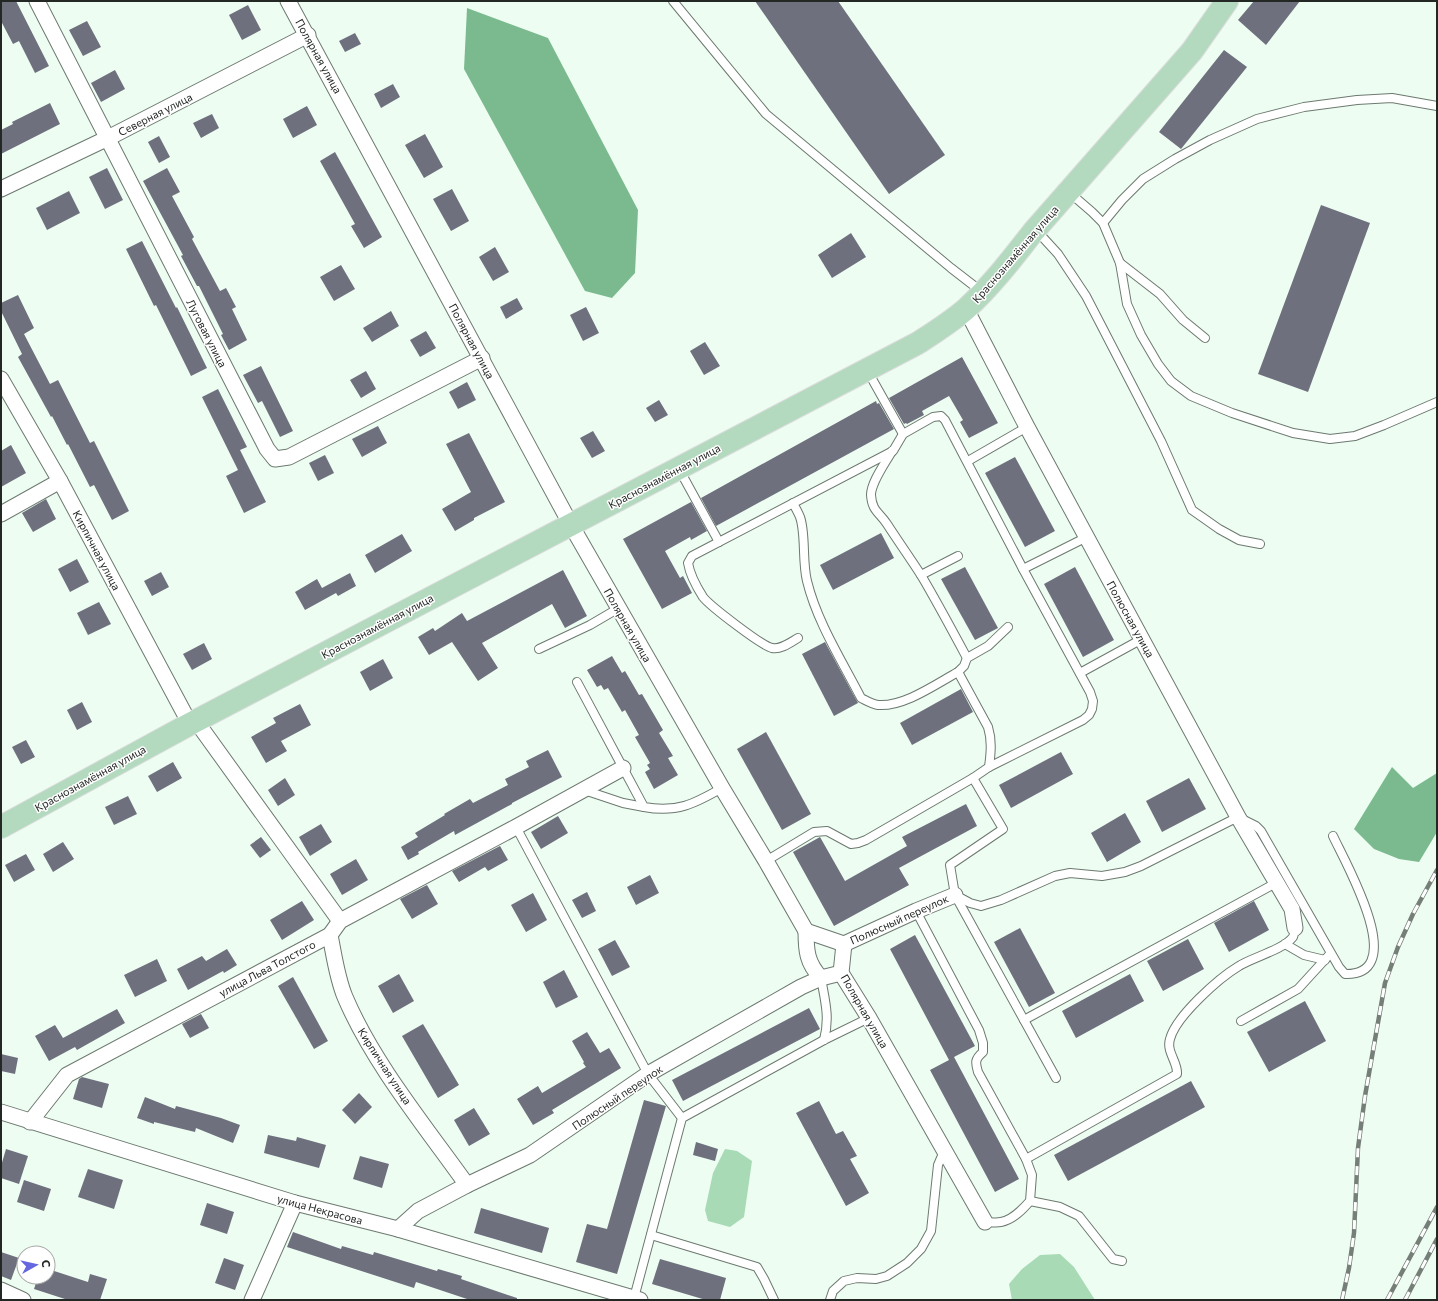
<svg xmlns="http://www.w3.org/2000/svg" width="1438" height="1301" font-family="Commissioner,sans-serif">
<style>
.green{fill:#a7dab5}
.water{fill:#7bba8f}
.building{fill:#6e707e}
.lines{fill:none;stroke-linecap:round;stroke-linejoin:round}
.lane-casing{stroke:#6c7970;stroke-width:10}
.street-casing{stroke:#6c7970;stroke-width:17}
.primary-casing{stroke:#dcdddc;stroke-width:24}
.lane{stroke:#fff;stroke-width:8}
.street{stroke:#fff;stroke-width:15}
.primary{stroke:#b3dabf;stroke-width:22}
.rail-casing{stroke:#757f78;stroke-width:4.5}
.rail{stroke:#fff;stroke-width:3;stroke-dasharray:9;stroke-linecap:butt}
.labels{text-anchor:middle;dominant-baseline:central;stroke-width:3;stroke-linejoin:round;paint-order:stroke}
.street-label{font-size:11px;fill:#232824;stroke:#fff}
</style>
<rect width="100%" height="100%" fill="#eefdf2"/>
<g class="green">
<polygon points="725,1149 737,1151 752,1161 744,1217 730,1227 708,1221 705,1210 713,1173"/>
<polygon points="1060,1254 1074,1267 1095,1300 1012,1300 1009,1284 1022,1269 1040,1255"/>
</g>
<g class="water">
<polygon points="467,8 548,38 638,210 635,273 612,298 585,291 464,69"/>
<polygon points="1392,767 1413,788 1437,773 1437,832 1419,862 1399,859 1374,849 1354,829"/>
</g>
<g class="building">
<polygon points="1,1 16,1 49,66 35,73 19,41 13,44 1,21"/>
<polygon points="755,1 838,1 945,155 889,194"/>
<polygon points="1254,1 1300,1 1266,45 1238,20"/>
<polygon points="248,5 261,30 242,40 229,15"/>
<polygon points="87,21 101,47 83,56 69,30"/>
<polygon points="355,33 361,44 345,52 339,41"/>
<polygon points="1224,50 1247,67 1181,149 1159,132"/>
<polygon points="115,70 125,89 101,102 91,83"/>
<polygon points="393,84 400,97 381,108 374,94"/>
<polygon points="50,103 60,124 1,154 1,130 13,124 12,122"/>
<polygon points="307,106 317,125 293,138 283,119"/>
<polygon points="212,114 219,128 201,138 193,123"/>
<polygon points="425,134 443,167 424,178 405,145"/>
<polygon points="159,136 170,157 159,163 148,142"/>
<polygon points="335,152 382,237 364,248 351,226 355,224 320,161"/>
<polygon points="107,168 123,200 105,209 89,177"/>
<polygon points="167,168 180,192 172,196 194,237 192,239 220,291 226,288 236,307 232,309 247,340 229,350 221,335 223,334 199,286 197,286 181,256 183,255 143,181"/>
<polygon points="452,189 469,221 451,231 433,199"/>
<polygon points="69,191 80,213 47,230 36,208"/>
<polygon points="1321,205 1370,223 1308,392 1258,374"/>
<polygon points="851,233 866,257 832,278 818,255"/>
<polygon points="142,241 176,308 177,307 207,368 191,376 156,305 154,306 126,249"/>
<polygon points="495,247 509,272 493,281 479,257"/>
<polygon points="341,265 355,289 334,301 320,277"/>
<polygon points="18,295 34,328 24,334 50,384 58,380 90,443 94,441 129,511 112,520 94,485 90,487 68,444 67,445 52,416 51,417 18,357 22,354 1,311 1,303"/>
<polygon points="517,298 523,309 506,319 500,307"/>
<polygon points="586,307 599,333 583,341 570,315"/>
<polygon points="391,311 399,326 372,342 363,328"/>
<polygon points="426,331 436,348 420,357 410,340"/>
<polygon points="705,342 720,366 704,375 690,351"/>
<polygon points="962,357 998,423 969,438 960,422 963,420 949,396 922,411 924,415 907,424 906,423 904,424 889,398"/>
<polygon points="261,366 293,431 280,437 262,401 258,403 243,375"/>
<polygon points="366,371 376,389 361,398 350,380"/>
<polygon points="467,382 476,400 458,409 449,392"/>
<polygon points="218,389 247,447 240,450 266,502 244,513 226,476 238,470 202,397"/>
<polygon points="659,400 668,415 655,422 646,408"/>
<polygon points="876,401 877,404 879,403 894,429 716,526 701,498"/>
<polygon points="378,426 387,443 362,457 352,439"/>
<polygon points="593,431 605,451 592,458 580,438"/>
<polygon points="469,433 505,502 474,518 474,520 455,531 442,509 471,492 446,444"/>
<polygon points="11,445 26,473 1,487 1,451"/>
<polygon points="325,455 334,473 318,481 309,463"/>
<polygon points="1015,457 1055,531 1025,547 985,473"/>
<polygon points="46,499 56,519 33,532 22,513"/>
<polygon points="691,502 707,531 691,540 690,537 665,551 680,578 683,576 692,593 662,609 623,539"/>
<polygon points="881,533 894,558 833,590 820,565"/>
<polygon points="402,534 412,551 375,573 365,555"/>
<polygon points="77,559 89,582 70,592 58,569"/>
<polygon points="965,567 998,628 975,640 941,579"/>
<polygon points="1075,567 1114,640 1083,657 1044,584"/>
<polygon points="563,570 587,616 565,628 552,604 482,643 498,668 478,681 452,642 429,655 418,637 433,628 435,631 462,613 467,621"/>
<polygon points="161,572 169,587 152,596 144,581"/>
<polygon points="350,573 356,586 338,596 336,593 305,610 295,592 317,579 322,588"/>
<polygon points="99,602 111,624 88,635 77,613"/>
<polygon points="825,642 858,703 834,716 802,654"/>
<polygon points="204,643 212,659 192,670 183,654"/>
<polygon points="612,656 622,673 625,671 639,695 642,694 663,730 659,733 673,756 668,758 678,775 654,789 645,772 650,769 647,765 650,763 635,737 639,735 625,710 622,712 608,688 604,690 601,685 597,687 587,670"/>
<polygon points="383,659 393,678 370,691 360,672"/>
<polygon points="961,689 973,712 912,745 900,723"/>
<polygon points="82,702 92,722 77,730 67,710"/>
<polygon points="300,704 311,725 281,741 287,751 266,763 251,737 276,723 273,718"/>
<polygon points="766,732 811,814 782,830 737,749"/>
<polygon points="26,740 35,757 21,764 12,747"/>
<polygon points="548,750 562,777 512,803 512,804 455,835 454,831 418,852 419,854 408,860 401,847 418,837 415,833 445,815 444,814 470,799 473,803 508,785 505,779 529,767 526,761"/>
<polygon points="1061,752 1073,774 1011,808 999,785"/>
<polygon points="173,762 182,778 157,792 148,776"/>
<polygon points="285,778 295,795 278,806 268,790"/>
<polygon points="1189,778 1206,809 1162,832 1146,801"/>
<polygon points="128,796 137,814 114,825 105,807"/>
<polygon points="966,804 977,826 899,868 909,885 834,926 793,852 820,837 845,881 907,846 902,837"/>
<polygon points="1125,813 1141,842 1107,862 1091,833"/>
<polygon points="558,816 568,833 541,849 531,832"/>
<polygon points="321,824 332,842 310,856 299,837"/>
<polygon points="261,837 271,850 260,858 250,845"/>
<polygon points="63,842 74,859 53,872 43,854"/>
<polygon points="500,846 508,860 488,871 485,867 459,882 452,871"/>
<polygon points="26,854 35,870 14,882 5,865"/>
<polygon points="356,859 368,880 342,895 330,874"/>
<polygon points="650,875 659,893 636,905 627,887"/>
<polygon points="427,885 438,904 412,919 400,899"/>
<polygon points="587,892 596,911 582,918 572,900"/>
<polygon points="533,893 547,920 526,932 511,905"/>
<polygon points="302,901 314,920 282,940 270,920"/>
<polygon points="1254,901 1269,930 1229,952 1214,923"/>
<polygon points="1020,928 1055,993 1029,1007 994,942"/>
<polygon points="915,935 975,1046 954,1057 1019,1179 995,1192 930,1070 949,1060 890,949"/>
<polygon points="1188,939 1204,969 1163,991 1147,961"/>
<polygon points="615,940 630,967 612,976 598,949"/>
<polygon points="227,949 237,965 224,973 223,971 188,990 177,969 202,956 206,961"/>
<polygon points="157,959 167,981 135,997 124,975"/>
<polygon points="564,970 578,997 556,1008 543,982"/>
<polygon points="399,974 414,1001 393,1013 378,986"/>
<polygon points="1130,974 1144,1001 1076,1038 1062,1011"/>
<polygon points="293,977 328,1041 314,1049 278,986"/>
<polygon points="1305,1001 1326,1041 1269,1072 1247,1032"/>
<polygon points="809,1008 820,1029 683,1101 672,1080"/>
<polygon points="117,1009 125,1023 77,1050 75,1047 49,1061 35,1036 55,1025 63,1038"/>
<polygon points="201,1014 209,1028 190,1038 182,1024"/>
<polygon points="423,1024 459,1085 438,1098 402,1036"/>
<polygon points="587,1032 600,1053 609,1048 621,1068 552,1110 554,1113 533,1125 517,1099 538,1086 542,1093 586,1067 583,1063 584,1062 572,1041"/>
<polygon points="1,1054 18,1058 15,1074 1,1071"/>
<polygon points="82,1077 109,1084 102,1108 73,1099 79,1079"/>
<polygon points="1191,1081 1205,1107 1068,1181 1054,1155"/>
<polygon points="359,1093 372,1107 355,1124 342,1110"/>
<polygon points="145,1097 175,1109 176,1106 221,1118 240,1125 233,1143 196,1128 195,1132 154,1122 154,1124 137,1118"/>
<polygon points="644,1100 666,1106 617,1274 576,1262 587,1224 607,1229"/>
<polygon points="819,1101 836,1134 843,1131 857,1156 850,1159 869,1193 846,1206 796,1113"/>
<polygon points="474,1108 490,1134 469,1146 454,1120"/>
<polygon points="268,1135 296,1141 297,1137 326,1145 319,1168 264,1153"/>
<polygon points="696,1142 718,1149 715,1161 693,1155"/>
<polygon points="6,1149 28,1156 19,1184 1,1178 1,1166"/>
<polygon points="360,1156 389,1164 382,1188 353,1179"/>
<polygon points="88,1169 123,1180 114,1209 78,1197"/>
<polygon points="24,1180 51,1189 44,1211 17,1202"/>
<polygon points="207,1203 234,1212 227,1234 200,1225"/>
<polygon points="481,1208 549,1228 542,1253 474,1233"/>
<polygon points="293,1232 341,1249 342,1246 373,1255 374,1252 437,1271 438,1269 462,1276 461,1279 517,1298 517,1300 470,1300 416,1282 414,1288 287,1247"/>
<polygon points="1,1252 19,1258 11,1280 1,1276"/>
<polygon points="224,1258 244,1265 235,1290 215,1283"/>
<polygon points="660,1259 726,1278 720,1300 706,1300 652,1284"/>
<polygon points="48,1269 88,1282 90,1274 107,1279 100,1300 68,1300 34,1289 38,1277 48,1277"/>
</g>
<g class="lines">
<defs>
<g id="lane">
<polyline points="673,1 766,114 951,268 982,292"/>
<polyline points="1070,193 1092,212 1103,223 1120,263 1127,304 1141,335 1158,364 1171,381 1191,396 1232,413 1293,433 1330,439 1355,436 1384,425 1437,402"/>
<polyline points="1103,223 1122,200 1143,179 1175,159 1210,140 1257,119 1304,107 1357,100 1392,98 1437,106"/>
<polyline points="1036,230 1058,254 1086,296 1161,441 1192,510 1219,529 1239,540 1260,544"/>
<polyline points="1120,263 1160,294 1183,320 1205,338"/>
<polyline points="867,370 903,434"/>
<path d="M 892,451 C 886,462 871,482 871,495 C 872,511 879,512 887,524 C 898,541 910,558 921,575 C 937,602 952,630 967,658"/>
<polyline points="968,461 1027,427"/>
<polyline points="679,469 719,542"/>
<path d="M 793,503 C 795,507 798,512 800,517 C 806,534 802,561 807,581 C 817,622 842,661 861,698 C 867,701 872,704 878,705 C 904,707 936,684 958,672 L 964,666 L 967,658 L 988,646 L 1008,627"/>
<polyline points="1023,569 1087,537"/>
<polyline points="921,575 958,556"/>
<polyline points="539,649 590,625 619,608"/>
<path d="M 958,672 L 988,727 C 992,740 991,752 989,767"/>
<polyline points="1080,673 1142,639"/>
<path d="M 577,682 L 644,807 C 677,813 694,804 722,788"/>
<polyline points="973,778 1003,829 950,865 955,895 1056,1078"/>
<polyline points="584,790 623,803 644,807"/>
<polyline points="516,827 648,1074 682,1118"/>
<path d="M 766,861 L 814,832 L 827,831 L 851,844 L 858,843 L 866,840 L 973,778 L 989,767 L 1083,720 L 1089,715 L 1092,709 L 1093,701 L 1090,692 L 1023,569 L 945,420 L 941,416 L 933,417 L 903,434 L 893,451 L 692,556 L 688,563 C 690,575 696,586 703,597 C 710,606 762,646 772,648 C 781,650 791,642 798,638"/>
<path d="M 955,895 L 970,903 L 981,906 L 1001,900 L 1055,876 L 1070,873 L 1102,876 L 1125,872 L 1141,866 L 1238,817 L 1256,826 L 1261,831 L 1339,967 L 1345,974 C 1411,976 1345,862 1333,836"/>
<path d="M 916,911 L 979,1030 L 983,1043 L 983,1052 C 975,1059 975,1062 978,1072 L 1026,1159 L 1032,1175 L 1030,1201 C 1023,1209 1013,1220 1001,1222 C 996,1223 990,1222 985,1222"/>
<polyline points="1285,944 1304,955 1325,960"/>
<path d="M 821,978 C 825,1001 830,1017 824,1040"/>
<polyline points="1024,1020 1276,883"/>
<polyline points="1241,1021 1298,989 1330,954"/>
<path d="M 1026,1159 L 1177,1074 C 1178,1062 1166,1052 1170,1039 C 1176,1016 1219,978 1239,966 C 1253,957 1283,950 1293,937 C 1294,935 1294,931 1295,928"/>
<polyline points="1030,1201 1060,1207 1079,1216 1113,1259 1122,1261"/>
<polyline points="651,1235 757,1267 764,1279 774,1300"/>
<polyline points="634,1298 682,1118 824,1040 869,1018"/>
<polyline points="830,1300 833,1291 844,1281 857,1278 876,1279 887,1276 907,1263 921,1249 931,1231 938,1165 941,1158 945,1152"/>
</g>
<g id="street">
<polyline points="37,1 267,449 275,459 289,457 482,358"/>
<polyline points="288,1 571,525 722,788 766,861 806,931 844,944 841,973 869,1018 985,1222"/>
<polyline points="1,189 108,138 308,35"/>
<polyline points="966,309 1027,427 1238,817 1292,909 1295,928"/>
<polyline points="1,379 60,481 190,724"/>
<polyline points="1,514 60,481"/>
<polyline points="196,721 340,921"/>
<path d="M 806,931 C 806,951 807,963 821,978"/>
<path d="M 330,935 C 334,955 337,978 345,997 C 373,1063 425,1126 467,1185"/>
<polyline points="844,944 916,911 955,895"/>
<polyline points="1,1112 295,1203 398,1229 640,1300"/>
<polyline points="30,1122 67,1075 330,935 340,921 516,827 623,768"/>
<polyline points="398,1229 418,1211 467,1185 530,1155 648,1074 801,987 821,978 841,973"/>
<polyline points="1,1290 23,1300"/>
<polyline points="252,1300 295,1203"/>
</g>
<path id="primary" d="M 1,827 L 190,724 L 918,343 C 935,332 951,322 966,309 C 991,286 1012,259 1033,232 L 1192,51 L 1227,1"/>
</defs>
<use href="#lane" class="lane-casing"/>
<use href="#street" class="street-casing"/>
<use href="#primary" class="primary-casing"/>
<use href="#lane" class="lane"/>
<use href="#street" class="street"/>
<use href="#primary" class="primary"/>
<defs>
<g id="rail">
<polyline points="1342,1300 1349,1268 1354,1233 1358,1148 1365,1096 1385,983 1398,947 1413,914 1437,870"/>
<polyline points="1387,1300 1437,1207"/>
<polyline points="1405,1300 1437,1239"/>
</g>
</defs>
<use href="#rail" class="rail-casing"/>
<use href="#rail" class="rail"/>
</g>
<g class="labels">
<g class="street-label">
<text transform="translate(319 56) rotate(61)">Полярная улица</text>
<text transform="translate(155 114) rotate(-27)">Северная улица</text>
<text transform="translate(1015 254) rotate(-49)">Краснознамённая улица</text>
<text transform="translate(207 333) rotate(63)">Луговая улица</text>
<text transform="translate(472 341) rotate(62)">Полярная улица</text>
<text transform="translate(664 476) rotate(-28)">Краснознамённая улица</text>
<text transform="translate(97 550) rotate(62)">Кирпичная улица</text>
<text transform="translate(1131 619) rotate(61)">Полюсная улица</text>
<text transform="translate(628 625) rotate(60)">Полярная улица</text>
<text transform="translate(377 626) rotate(-28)">Краснознамённая улица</text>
<text transform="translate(90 778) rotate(-29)">Краснознамённая улица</text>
<text transform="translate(899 919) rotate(-24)">Полюсный переулок</text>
<text transform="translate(267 968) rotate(-28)">улица Льва Толстого</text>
<text transform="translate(865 1011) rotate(60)">Полярная улица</text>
<text transform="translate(385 1066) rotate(57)">Кирпичная улица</text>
<text transform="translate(617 1097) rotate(-34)">Полюсный переулок</text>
<text transform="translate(320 1209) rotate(15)">улица Некрасова</text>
</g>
</g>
<rect width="1438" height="1301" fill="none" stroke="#232824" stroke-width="4"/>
<g transform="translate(36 1265) rotate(82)"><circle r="19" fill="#ffffff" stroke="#a7a9a7"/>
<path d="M0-3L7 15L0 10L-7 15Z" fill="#6467e0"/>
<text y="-6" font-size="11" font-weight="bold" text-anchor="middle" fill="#232824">С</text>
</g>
</svg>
